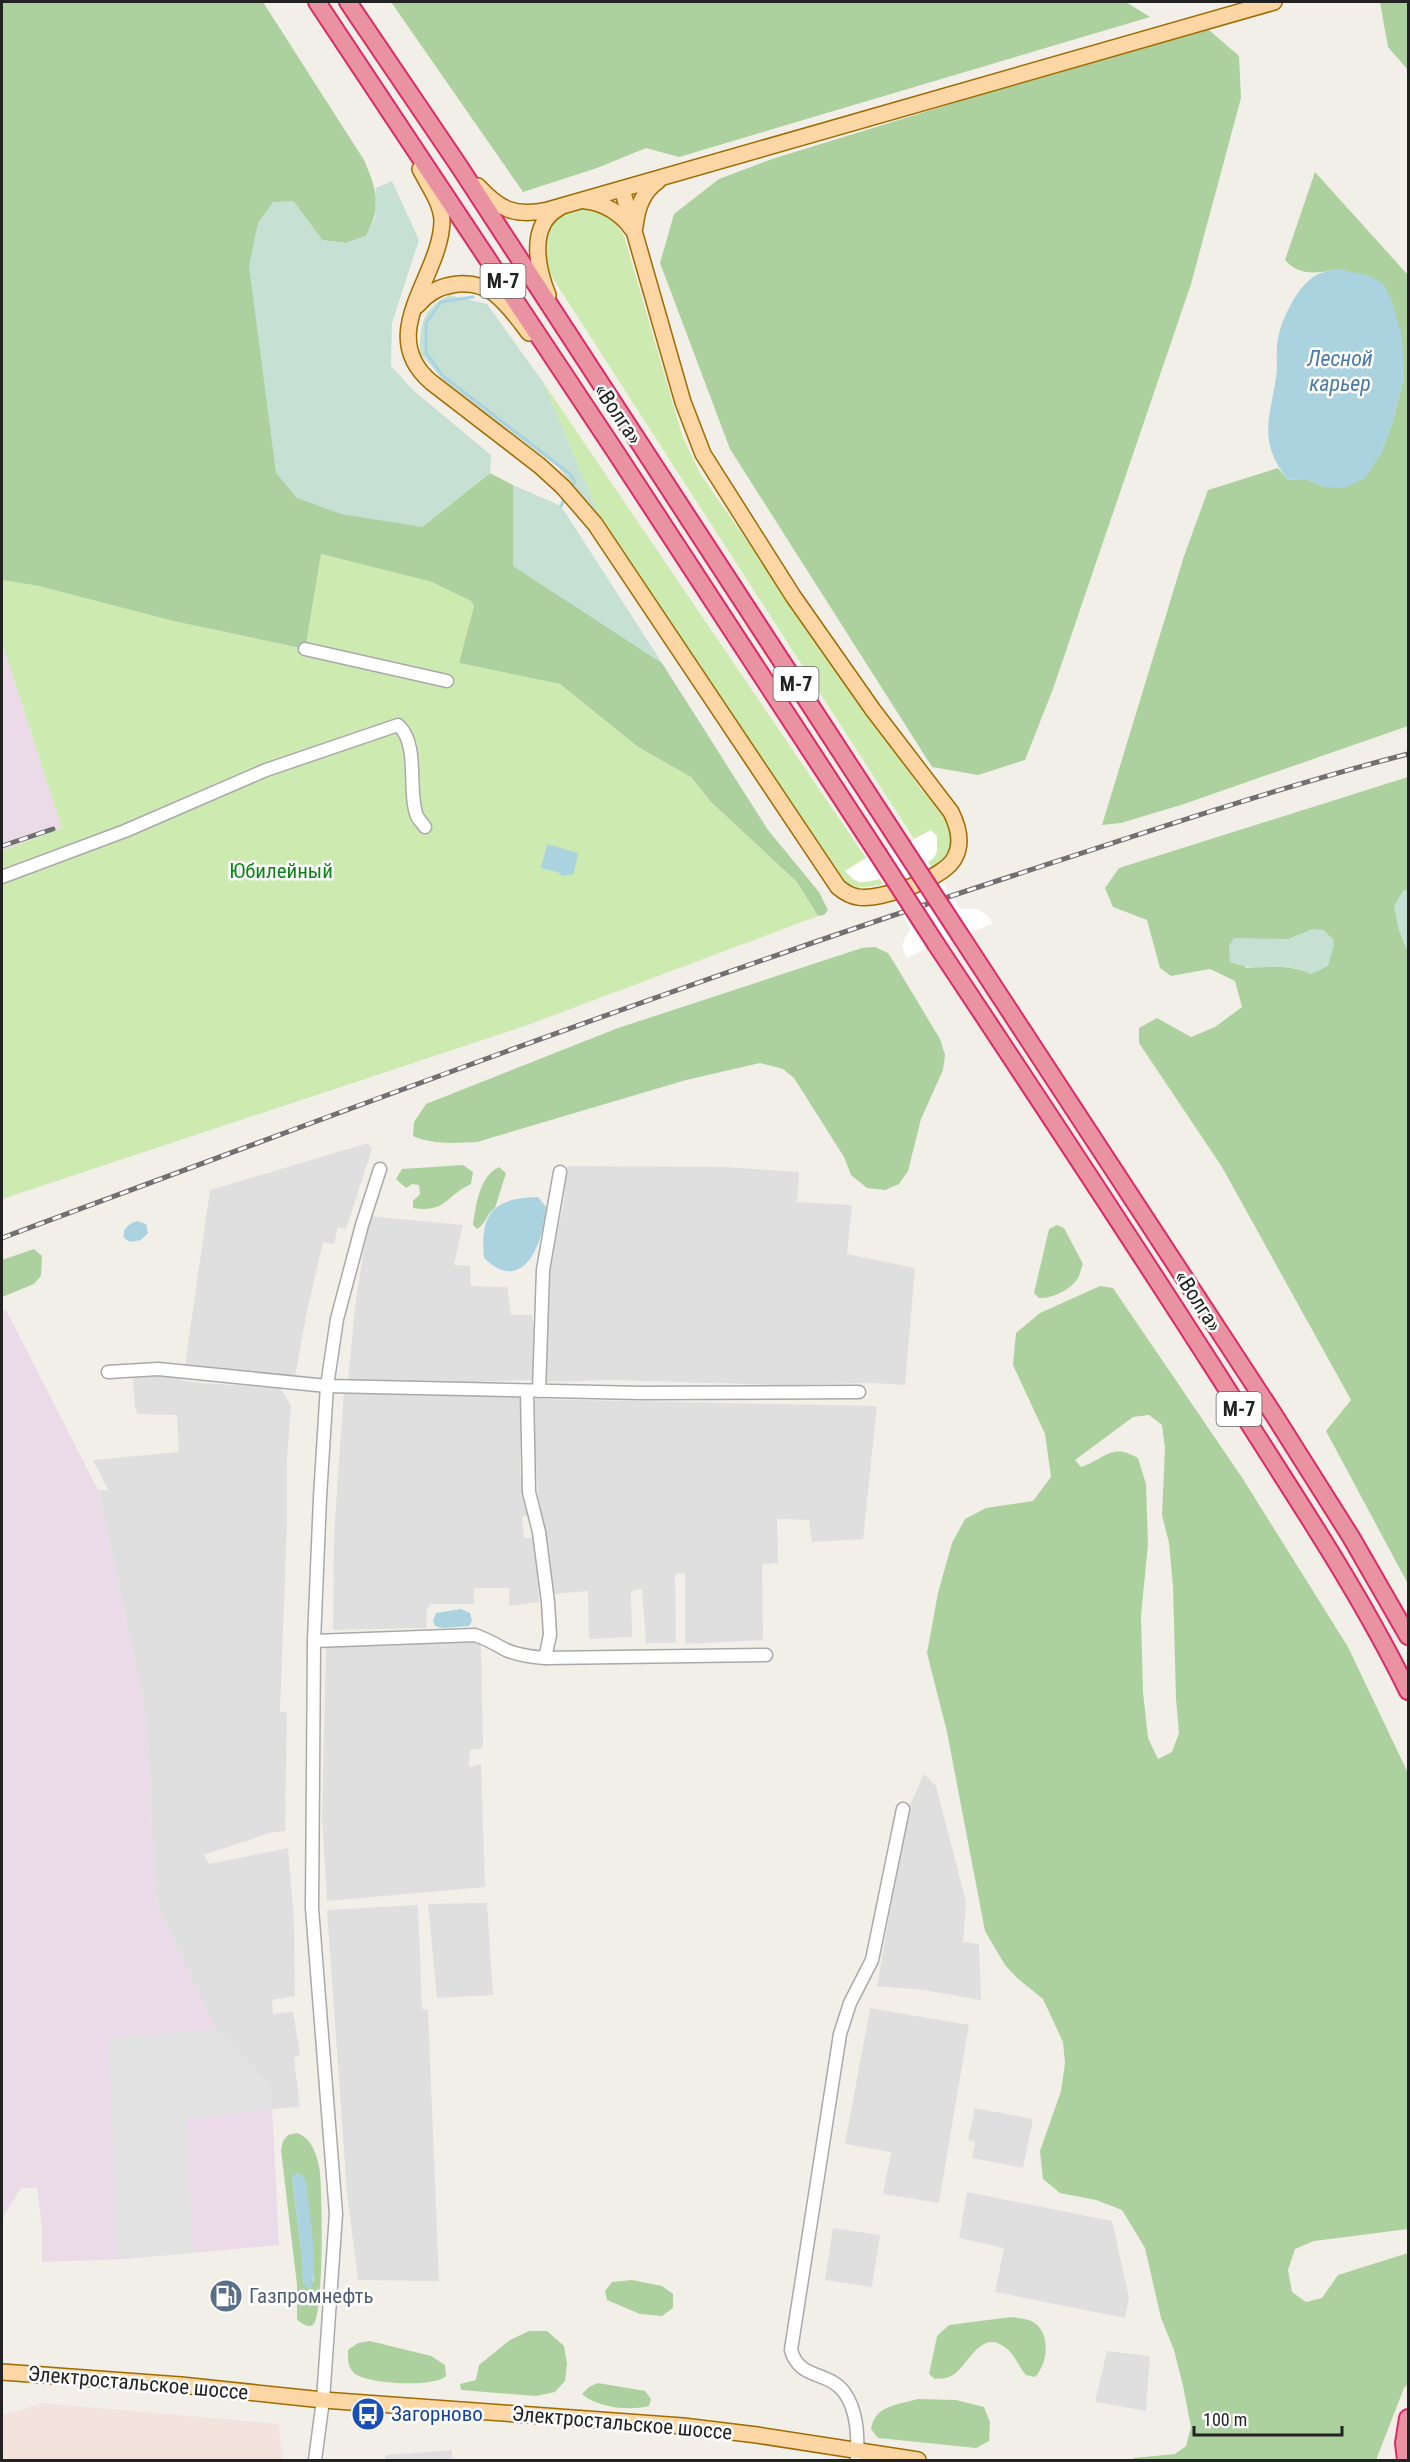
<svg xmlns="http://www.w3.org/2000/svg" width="1410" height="2462" font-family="'Roboto Condensed',sans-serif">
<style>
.residential{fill:#e0dfdf}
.industrial{fill:#ebdbe8}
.military{fill:#f3e3dd}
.grass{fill:#cdebb0}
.forest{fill:#add19e;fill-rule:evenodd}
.wetland{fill:#c6e0d4}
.parking{fill:#e2e2e2}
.water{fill:#aad3df}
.pier{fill:#fff}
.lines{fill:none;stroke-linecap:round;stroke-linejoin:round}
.stream{stroke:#aad3df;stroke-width:3}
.minor-casing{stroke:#a9a9a9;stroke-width:15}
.major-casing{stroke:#a06b00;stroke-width:18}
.highway-casing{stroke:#dc2a67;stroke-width:20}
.minor{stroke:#fff;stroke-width:12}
.major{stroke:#fcd6a4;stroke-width:15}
.highway{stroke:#e892a2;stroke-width:16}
.rail-casing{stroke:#707070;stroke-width:5}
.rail{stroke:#fff;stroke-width:3;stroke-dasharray:9;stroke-linecap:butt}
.highway-bridge-casing{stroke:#dc2a67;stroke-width:20;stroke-linecap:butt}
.highway-bridge{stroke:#e892a2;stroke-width:16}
.labels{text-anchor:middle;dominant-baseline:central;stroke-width:5;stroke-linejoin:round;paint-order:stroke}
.shield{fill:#fff;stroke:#646464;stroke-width:1.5}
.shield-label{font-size:20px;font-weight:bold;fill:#222}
.street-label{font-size:21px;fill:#222;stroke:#fff}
.park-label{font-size:21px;fill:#0c8416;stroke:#fff}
.service-label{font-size:21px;fill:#4e5e75;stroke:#fff;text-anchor:start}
.transit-label{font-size:21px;fill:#164399;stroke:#fff;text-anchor:start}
.water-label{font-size:22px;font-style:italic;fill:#4a7aab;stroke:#fff}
</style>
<rect width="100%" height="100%" fill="#f2efe9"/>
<g class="residential">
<polygon points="368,1143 372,1149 346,1229 338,1227 334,1244 323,1242 307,1311 295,1378 185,1366 210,1190"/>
<polygon points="567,1166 725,1167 799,1172 797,1202 852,1205 847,1254 915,1268 905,1385 873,1383 781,1385 611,1380 544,1382 549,1272 563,1205"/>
<polygon points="369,1216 463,1225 454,1265 470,1266 471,1286 507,1287 511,1315 532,1315 534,1329 533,1380 443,1383 348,1381 355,1307"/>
<polygon points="140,1376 182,1378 183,1381 202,1383 280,1388 291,1405 287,1458 287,1524 280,1712 287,1712 285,1831 273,1832 204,1855 209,1864 288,1848 294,1920 295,1996 272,2000 273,2014 293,2011 300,2055 294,2058 300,2107 272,2109 271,2086 216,2029 157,1906 145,1708 98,1490 108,1490 93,1460 179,1452 177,1415 138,1414 135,1408 133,1377"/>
<polygon points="344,1390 521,1395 520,1472 529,1514 522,1517 524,1538 535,1538 539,1602 509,1606 509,1588 474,1588 474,1604 430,1604 427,1610 426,1628 333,1630 334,1534"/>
<polygon points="532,1399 877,1406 863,1539 812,1542 809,1520 777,1519 778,1563 762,1564 763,1640 685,1644 685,1573 675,1574 676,1643 646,1643 642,1589 631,1591 632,1637 589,1639 588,1591 553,1594 545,1531 544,1526 540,1524"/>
<polygon points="475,1639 481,1647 483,1748 470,1750 469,1767 481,1764 485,1887 327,1901 322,1818 326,1645"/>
<polygon points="924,1774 936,1786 966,1902 963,1942 979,1944 981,2000 924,1990 877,1986 907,1812"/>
<polygon points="487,1903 493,1995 437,1998 428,1904"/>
<polygon points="418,1905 422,2009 428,2010 439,2281 358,2280 347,2193 327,1910"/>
<polygon points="870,2008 969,2025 939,2203 883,2194 891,2152 845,2144"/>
<polygon points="975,2108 1033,2119 1023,2168 972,2158 975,2142 968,2140"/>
<polygon points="967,2192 1112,2221 1129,2298 1125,2318 995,2292 1004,2248 959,2238"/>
<polygon points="833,2228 880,2235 872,2287 825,2280"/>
<polygon points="1107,2351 1150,2356 1146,2411 1095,2402"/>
<polygon points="452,2450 452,2460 385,2460 386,2455"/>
</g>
<g class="industrial">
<polygon points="2,642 62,828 2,851"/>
<polygon points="6,1310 98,1490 145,1708 157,1906 216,2029 271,2086 279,2245 125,2259 42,2262 42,2228 37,2188 21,2188 2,2219 2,1311"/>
</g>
<polygon class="military" points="42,2403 279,2424 282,2460 2,2460 2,2414 7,2414"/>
<g class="grass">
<path d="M 594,210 C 608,215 617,223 624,236 L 683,438 L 701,475 L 920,788 C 943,813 969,841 933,868 L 927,861 L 931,830 L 914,839 L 550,274 C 541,251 544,222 570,212 C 577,209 587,210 594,210 Z"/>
<path d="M 543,382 L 866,858 L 845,871 L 859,883 L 880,879 L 883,884 C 866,888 853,890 839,878 L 601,519 Z"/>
<polygon points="321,554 432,582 471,601 474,607 459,663 560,684 638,747 691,777 711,802 797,882 818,916 525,1026 2,1199 2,851 62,828 2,642 2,580 39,586 173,621 304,649"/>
</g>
<g class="forest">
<path d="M 2,2 L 263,2 L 364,160 C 377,191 382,205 366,236 L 346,243 L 322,240 L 293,201 L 422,527 L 490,473 L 513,485 L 514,566 L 662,663 L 768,830 L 819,892 L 828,910 L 824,915 L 818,916 L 797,882 L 711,802 L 691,777 L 638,747 L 560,684 L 459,663 L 474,606 L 471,601 L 432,582 L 321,554 L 305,649 L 173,621 L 39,586 L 2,580 Z"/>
<polygon points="391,2 1126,2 1150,17 679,157 646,148 597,168 523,192"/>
<polygon points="1380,2 1408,2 1408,70 1388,47"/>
<polygon points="1209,30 1239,56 1241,98 1191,284 1053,689 1025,760 978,775 932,767 730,449 660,263 674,214 719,179 772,159 967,99"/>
<path d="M 1315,172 L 1408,275 L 1408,726 L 1184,804 L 1121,823 L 1102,825 L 1184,556 L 1208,490 L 1278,468 L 1288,480 L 1305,479 L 1325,487 L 1381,454 L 1393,421 L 1404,376 L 1339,269 C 1318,273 1300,277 1285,260 Z"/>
<path d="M 1408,777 L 1408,890 L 1403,891 L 1398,927 L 1408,952 L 1408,1584 L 1326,1431 L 1351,1400 L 1222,1167 L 1139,1043 L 1139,1028 L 1157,1018 L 1191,1037 L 1215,1027 L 1242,1007 L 1235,981 L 1210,969 L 1171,976 L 1160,968 L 1147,920 L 1113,907 L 1105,888 L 1119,868 ZM 1313,929 L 1311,974 C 1290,964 1268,967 1245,968 L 1268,939 L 1289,939 Z"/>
<path d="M 875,947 L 888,953 L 895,964 L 940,1039 L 945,1055 L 943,1070 L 921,1119 L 908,1171 L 899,1184 L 885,1190 L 867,1188 L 851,1175 L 844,1157 L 794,1078 L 783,1069 L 760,1063 L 686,1080 L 477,1142 C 454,1143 434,1145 413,1136 L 414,1122 L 426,1104 L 618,1028 L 862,948 Z"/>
<path d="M 463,1165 L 473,1172 L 471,1184 C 444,1197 446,1213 413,1208 L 413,1201 L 420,1194 L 419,1185 L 412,1184 L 406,1188 L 396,1179 L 402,1169 Z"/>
<path d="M 499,1167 L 506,1173 L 495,1208 C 486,1214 486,1224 477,1229 L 473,1225 C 476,1205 479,1177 499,1167 Z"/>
<path d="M 1057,1225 L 1064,1228 L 1083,1264 C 1081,1268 1080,1275 1078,1278 C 1071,1290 1051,1299 1039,1298 L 1034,1293 L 1049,1229 Z"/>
<polygon points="34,1249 42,1256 41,1276 34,1284 2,1297 2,1260"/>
<path d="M 1100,1286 L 1113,1288 L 1243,1479 L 1348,1647 L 1408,1773 L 1408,2229 L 1314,2241 L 1295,2249 L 1288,2270 L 1292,2292 L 1306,2302 L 1322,2298 L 1338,2275 L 1408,2253 L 1408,2384 L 1404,2388 L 1376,2460 L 1131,2460 L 1134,2458 L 1175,2454 L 1186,2446 L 1191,2427 L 1183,2386 L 1174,2350 L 1161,2318 L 1145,2248 L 1122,2210 L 1096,2200 L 1060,2193 L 1043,2179 L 1040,2151 L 1061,2091 L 1065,2063 L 1063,2042 L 1043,1999 L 1017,1978 L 1005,1965 L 985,1931 L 947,1732 L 927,1653 L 938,1593 L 952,1543 L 965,1519 L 986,1508 L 1033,1501 L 1051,1477 L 1045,1434 L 1013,1365 L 1016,1333 L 1040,1313 ZM 1149,1415 L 1162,1425 L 1165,1448 L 1162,1515 L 1169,1543 L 1173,1586 L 1176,1699 L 1179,1733 L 1172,1752 L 1158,1759 L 1148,1738 L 1143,1692 L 1141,1616 L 1148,1544 L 1146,1484 L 1138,1458 C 1111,1442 1105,1459 1081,1467 L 1075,1460 L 1133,1417 Z"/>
<path d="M 297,2133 C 311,2138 316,2152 319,2166 C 323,2183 324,2317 313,2325 C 308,2328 300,2323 297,2319 L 297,2285 L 281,2150 L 283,2141 L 288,2135 ZM 292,2177 L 306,2181 L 314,2283 L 301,2250 Z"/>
<polygon points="632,2280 662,2286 673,2294 673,2308 662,2316 640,2314 607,2300 605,2291 612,2282"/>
<path d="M 1011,2317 C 1017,2318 1025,2318 1031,2321 C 1051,2330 1049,2363 1035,2377 L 1026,2375 C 1019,2367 1015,2355 1006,2348 C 979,2326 968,2370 949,2377 C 945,2379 939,2378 935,2379 L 929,2374 L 937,2336 L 949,2325 Z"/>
<polygon points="529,2331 547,2331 564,2346 567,2364 565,2381 555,2392 536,2396 461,2390 460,2384 476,2380 479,2365 510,2340"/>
<path d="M 370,2341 L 431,2356 L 445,2365 L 446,2376 C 436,2388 365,2384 354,2373 C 347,2366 348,2359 348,2350 L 358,2343 Z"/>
<path d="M 598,2383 L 645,2391 L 651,2399 L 649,2406 C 629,2411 598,2408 582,2394 L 589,2387 Z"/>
<path d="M 918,2399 L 956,2400 L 984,2407 L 990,2422 L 989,2441 L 976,2448 L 878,2438 L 871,2429 C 875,2405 898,2405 918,2399 Z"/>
</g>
<g class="wetland">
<polygon points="392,181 419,240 392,323 391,366 414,391 491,455 490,473 422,527 341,514 297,498 276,473 249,266 258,223 273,202 293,201 322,240 346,243 366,236 375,218 376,188"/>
<path d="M 449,295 L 487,304 L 543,382 L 601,519 L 558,467 L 483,412 L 442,379 L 420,353 C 420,324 422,309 449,295 Z"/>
<polygon points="513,485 561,506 662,663 513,566"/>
<polygon points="1408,890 1408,952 1398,927 1394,906 1403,891"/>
<path d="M 1313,929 L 1323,930 L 1333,939 L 1334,945 L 1328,966 L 1311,974 C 1281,959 1259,974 1230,962 L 1229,946 L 1234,938 L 1289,939 Z"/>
</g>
<polygon class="parking" points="216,2029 271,2086 272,2109 187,2118 193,2253 117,2259 109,2038"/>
<g class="water">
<path d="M 1339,269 L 1370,276 L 1382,283 L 1391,298 L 1402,337 L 1404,376 L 1393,421 L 1381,454 L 1364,479 L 1343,488 L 1325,487 L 1305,479 L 1288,480 C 1258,441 1269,422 1276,378 C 1278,367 1276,357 1277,346 C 1278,324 1299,280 1321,273 C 1327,271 1333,270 1339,269 Z"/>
<polygon points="547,844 578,853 574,874 562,876 558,872 541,868"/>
<path d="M 538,1197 L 546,1207 C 544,1241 524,1297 484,1258 C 480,1214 492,1198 538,1197 Z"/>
<path d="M 137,1221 L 146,1224 L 148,1233 L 141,1240 L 130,1242 L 124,1238 C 122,1228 129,1224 137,1221 Z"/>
<polygon points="461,1609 470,1613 472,1621 469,1626 442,1628 435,1626 433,1621 436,1613"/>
<path d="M 296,2173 L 301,2173 L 306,2181 C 308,2201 320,2275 310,2289 L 303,2284 L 301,2250 L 292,2177 Z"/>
</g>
<polygon class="pier" points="931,830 937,836 937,851 934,858 928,862 961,909 977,909 988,916 993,924 936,944 907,958 902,947 905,937 911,929 880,879 866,882 854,880 845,871 866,858 902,846"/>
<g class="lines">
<g class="stream">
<polyline points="473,297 441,302 426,323 426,353 443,376 569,473 575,482 572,487"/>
<polyline points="561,506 565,498"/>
</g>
<defs>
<g id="minor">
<polyline points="305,649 447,681"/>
<path d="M 2,877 L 125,831 L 266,770 L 398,725 C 420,744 407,791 417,816 C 419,820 423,824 425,827"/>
<polyline points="108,1372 158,1369 327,1386 640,1393 859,1392"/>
<polyline points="527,1391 529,1492 539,1532 548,1602 550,1635 545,1658"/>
<polyline points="539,1391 543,1270 560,1172"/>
<path d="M 314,1641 L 475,1635 C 487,1639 495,1644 506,1650 C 518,1655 532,1657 545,1658 L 766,1655"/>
<polyline points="315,2460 323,2400 336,2214 312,1908 314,1641 320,1497 327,1386 337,1319 362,1225 380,1169"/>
<path d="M 857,2460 C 858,2438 858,2411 844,2392 C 829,2371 799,2380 791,2350 L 840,2034 L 850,2003 L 872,1960 L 903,1809"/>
</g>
<g id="major">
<path d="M 420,169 C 428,185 441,202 442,220 C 442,276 374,333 431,382 L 540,466 L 563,487 L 595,524 L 838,887 C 844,892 850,896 858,897 C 880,901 946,878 955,857 C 963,842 958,826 951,812 L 873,710 L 793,596 L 703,454 L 683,402 L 622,189"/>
<path d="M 478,186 C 500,210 515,217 548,210 L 1274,2"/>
<path d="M 585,201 C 603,202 622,214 632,229"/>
<path d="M 635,227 C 637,209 642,192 658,181"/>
<path d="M 548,295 C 537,268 528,225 559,208"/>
<path d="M 418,305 C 436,282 471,277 495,294 C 508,304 519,320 529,333"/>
<polyline points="2,2372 181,2385 323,2400 683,2426 757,2435 918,2460"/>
</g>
<g id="highway">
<polyline points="317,2 615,451 878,854"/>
<polyline points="348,2 459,166 902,846"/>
<polyline points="960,935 1274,1415 1351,1537 1408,1636"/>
<path d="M 936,944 C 1037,1096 1138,1249 1236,1403 C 1296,1498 1359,1591 1408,1691"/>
<polyline points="1406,2460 1404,2443 1408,2418"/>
</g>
</defs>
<use href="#minor" class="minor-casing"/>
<use href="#major" class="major-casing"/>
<use href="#highway" class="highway-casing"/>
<use href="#minor" class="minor"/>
<use href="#major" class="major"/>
<use href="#highway" class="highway"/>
<defs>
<g id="rail">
<polyline points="2,846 53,829"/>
<path d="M 2,1238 C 338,1113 674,986 1015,875 C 1146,832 1276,788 1408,754"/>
</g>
</defs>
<use href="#rail" class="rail-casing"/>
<use href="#rail" class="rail"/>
<defs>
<g id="highway-bridge">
<polyline points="902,846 960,935"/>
<polyline points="878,854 936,944"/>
</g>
</defs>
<use href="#highway-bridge" class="highway-bridge-casing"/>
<use href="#highway-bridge" class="highway-bridge"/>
</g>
<defs>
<symbol id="fuel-disc" viewBox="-11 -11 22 22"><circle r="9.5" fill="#5c6f8a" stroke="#fff"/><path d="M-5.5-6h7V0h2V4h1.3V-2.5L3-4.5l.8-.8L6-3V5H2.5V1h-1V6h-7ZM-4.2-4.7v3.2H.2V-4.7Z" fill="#fff"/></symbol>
<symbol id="bus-disc" viewBox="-11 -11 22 22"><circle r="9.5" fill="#1a4fb4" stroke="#fff"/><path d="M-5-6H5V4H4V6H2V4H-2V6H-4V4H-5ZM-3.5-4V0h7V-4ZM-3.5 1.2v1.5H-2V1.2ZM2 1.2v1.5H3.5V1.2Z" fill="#fff"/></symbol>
</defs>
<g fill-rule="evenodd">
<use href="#fuel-disc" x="207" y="2277" width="38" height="38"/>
<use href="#bus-disc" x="349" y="2395" width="38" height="38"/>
</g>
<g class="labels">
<g class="shield">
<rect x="480.5" y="264" width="45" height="34" rx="4.5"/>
<rect x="773.5" y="667" width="45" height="34" rx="4.5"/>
<rect x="1216.5" y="1392" width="45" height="34" rx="4.5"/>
</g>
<g class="shield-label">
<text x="503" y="281">М-7</text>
<text x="796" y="684">М-7</text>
<text x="1239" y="1409">М-7</text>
</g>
<g class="street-label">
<text transform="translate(618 414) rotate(56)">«Волга»</text>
<text transform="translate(1198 1301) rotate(57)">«Волга»</text>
<text transform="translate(138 2383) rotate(5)">Электростальское шоссе</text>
<text transform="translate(622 2423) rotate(5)">Электростальское шоссе</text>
</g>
<g class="park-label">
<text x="281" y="871">Юбилейный</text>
</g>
<g class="service-label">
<text x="249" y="2296">Газпромнефть</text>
</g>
<g class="transit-label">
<text x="391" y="2414">Загорново</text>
</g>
<g class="water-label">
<text x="1340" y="358">Лесной<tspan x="1340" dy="25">карьер</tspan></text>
</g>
</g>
<rect width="1410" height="2462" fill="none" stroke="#222222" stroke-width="6"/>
<path d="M1194 2426v9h148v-9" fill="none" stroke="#222222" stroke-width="3"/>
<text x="1203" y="2426" font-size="18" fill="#222222" stroke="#ffffff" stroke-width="4.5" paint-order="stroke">100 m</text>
</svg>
